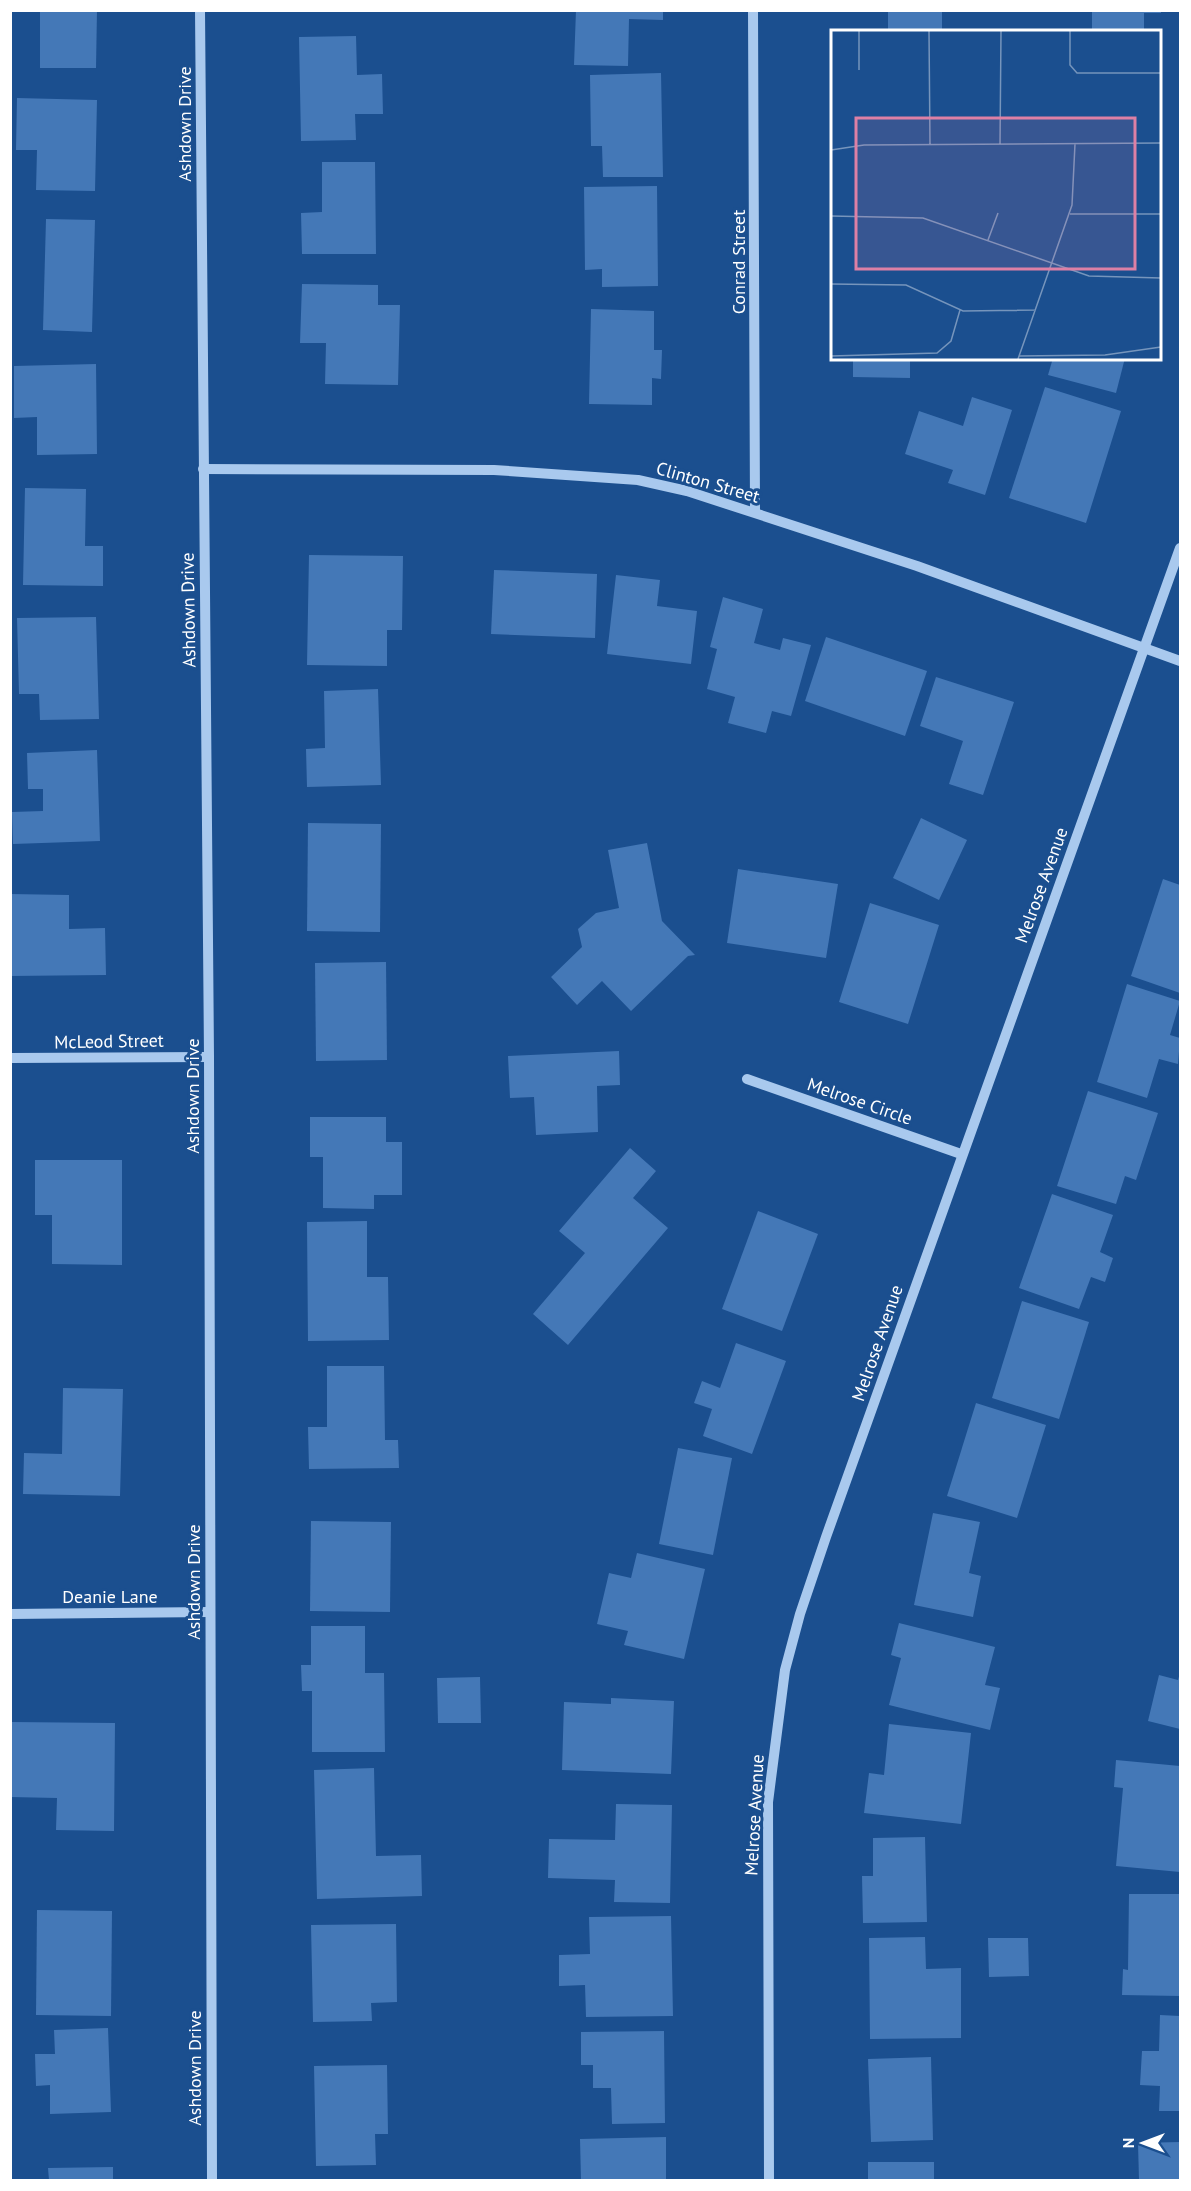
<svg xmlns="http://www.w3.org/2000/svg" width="1191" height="2191" font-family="'PT Sans',sans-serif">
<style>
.building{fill:#4478b7}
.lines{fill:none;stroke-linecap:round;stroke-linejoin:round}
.minor{stroke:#a9c9ee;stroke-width:10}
.labels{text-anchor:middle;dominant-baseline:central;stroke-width:6;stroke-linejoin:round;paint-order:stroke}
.street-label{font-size:18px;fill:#fff;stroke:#1b4f8f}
.inset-road{fill:none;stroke:#7695bc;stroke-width:1.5}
.view{fill:#dd80a5;fill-opacity:0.15;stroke:#dd80a5;stroke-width:3}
.inset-edge{fill:none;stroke:#fff;stroke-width:3}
</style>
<rect width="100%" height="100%" fill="#1b4f8f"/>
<g class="building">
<polygon points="40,10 97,10 96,68 40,68"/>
<polygon points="576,10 663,10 663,20 629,19 628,66 574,65"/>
<rect x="888" y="10" width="54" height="22"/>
<polygon points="1092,10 1161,10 1161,13 1144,13 1144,32 1092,32"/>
<polygon points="356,36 357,75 382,74 383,114 355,114 356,140 301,141 299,37"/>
<polygon points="661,73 663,177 603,177 602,146 591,146 590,75"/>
<polygon points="17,98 97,100 95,191 36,190 37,150 16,150"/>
<polygon points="322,162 375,162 376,254 302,254 301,213 322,212"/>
<polygon points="657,186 658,286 602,287 602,269 585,270 584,187"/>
<polygon points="46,219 95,220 92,332 43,330"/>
<polygon points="302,284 378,285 378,305 400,305 398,385 325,384 326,343 300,343"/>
<polygon points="591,309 654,311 654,350 662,350 661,379 652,378 652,405 589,404"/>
<polygon points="853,358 910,358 910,378 853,377"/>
<polygon points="1053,358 1125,358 1116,393 1048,375"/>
<polygon points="96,364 97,454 37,455 37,417 14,418 14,366"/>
<polygon points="1045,387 1121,411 1086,523 1009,498"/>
<polygon points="972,397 1012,410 985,495 948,483 953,470 905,454 919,411 963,426"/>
<polygon points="25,488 86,489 85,546 103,546 103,586 23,585"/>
<polygon points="309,555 403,556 402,630 387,630 387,666 307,665"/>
<polygon points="494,570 597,574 595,638 491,634"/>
<polygon points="616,575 660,580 657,606 697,611 691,664 607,654"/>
<polygon points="723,597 763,609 754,643 780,650 783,638 811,645 791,716 772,711 766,733 728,723 735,697 707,689 717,649 710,647"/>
<polygon points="96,617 99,719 40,720 39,694 19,694 17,618"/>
<polygon points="826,637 927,671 905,736 805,701"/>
<polygon points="936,677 1014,702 983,795 949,784 963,741 920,726"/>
<polygon points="378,689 381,785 307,787 306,749 325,748 324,691"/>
<polygon points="97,750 100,841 13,844 12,812 43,811 43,789 28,789 27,753"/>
<polygon points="921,818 967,840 939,900 893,878"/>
<polygon points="308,823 381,824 380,932 307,931"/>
<polygon points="647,843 662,921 695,955 688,956 631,1011 602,981 577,1005 551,977 582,947 578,929 596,913 619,908 608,850"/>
<polygon points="738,869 838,884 826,958 727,943"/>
<polygon points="1163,879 1180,885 1180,993 1131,976"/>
<polygon points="10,894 69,895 69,929 105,928 106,975 10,976"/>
<polygon points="870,903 939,925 908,1024 839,1002"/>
<polygon points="386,962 387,1060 316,1061 315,963"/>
<polygon points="1127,984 1180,1001 1170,1035 1180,1038 1178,1064 1159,1059 1147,1098 1097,1082"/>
<polygon points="619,1051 620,1085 597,1086 598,1132 536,1135 534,1097 510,1098 508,1056"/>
<polygon points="1088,1091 1158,1113 1136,1180 1125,1176 1116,1204 1057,1186"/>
<polygon points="310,1117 386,1117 386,1142 402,1142 402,1195 374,1195 374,1209 323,1208 323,1157 310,1157"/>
<polygon points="630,1148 656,1171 633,1198 668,1228 568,1345 533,1314 585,1253 559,1231"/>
<polygon points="35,1160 122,1160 122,1265 52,1264 52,1215 35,1215"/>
<polygon points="1052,1194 1113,1215 1100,1252 1113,1258 1105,1282 1091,1277 1079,1309 1019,1288"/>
<polygon points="758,1211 818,1234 782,1331 722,1309"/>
<polygon points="367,1221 367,1277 388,1277 389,1340 308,1341 307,1222"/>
<polygon points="1022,1301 1089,1322 1059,1419 992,1398"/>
<polygon points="736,1343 786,1361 752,1454 703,1436 712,1409 694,1403 702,1381 720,1388"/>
<polygon points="327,1366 384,1366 385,1440 398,1440 399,1468 309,1469 308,1427 327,1427"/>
<polygon points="63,1388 123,1389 120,1496 23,1494 24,1453 62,1454"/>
<polygon points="976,1403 1046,1425 1017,1518 947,1496"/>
<polygon points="678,1448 732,1458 713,1555 659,1544"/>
<polygon points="933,1513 980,1522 969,1573 981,1576 973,1617 914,1605"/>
<polygon points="311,1521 391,1522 390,1612 310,1611"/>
<polygon points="637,1553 705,1569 684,1659 624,1645 628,1631 597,1624 609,1573 631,1578"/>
<polygon points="899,1623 995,1647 985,1685 1000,1688 990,1730 889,1705 901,1658 891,1655"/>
<polygon points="311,1626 365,1626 365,1673 384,1673 385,1752 312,1752 312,1691 302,1691 301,1665 311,1665"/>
<polygon points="1180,1673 1180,1729 1148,1721 1159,1675 1178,1680"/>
<polygon points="480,1677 481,1723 438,1723 437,1678"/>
<polygon points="611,1698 674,1701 671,1774 562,1770 564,1702 611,1704"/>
<polygon points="11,1722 115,1723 114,1831 56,1830 57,1798 10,1797"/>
<polygon points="889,1724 971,1733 961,1824 864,1813 869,1773 884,1775"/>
<polygon points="1116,1760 1180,1766 1180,1872 1116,1866 1123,1788 1114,1787"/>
<polygon points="374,1768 376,1856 421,1855 422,1896 317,1899 314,1770"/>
<polygon points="616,1804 672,1805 670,1903 614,1902 615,1880 548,1878 549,1839 615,1840"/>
<polygon points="925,1837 927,1922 863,1923 862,1876 873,1876 873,1838"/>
<polygon points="1129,1894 1180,1894 1180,1996 1122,1995 1123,1969 1128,1970"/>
<polygon points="37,1910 112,1911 111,2016 36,2015"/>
<polygon points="671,1916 673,2016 586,2017 585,1985 559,1986 559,1955 590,1954 589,1917"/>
<polygon points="396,1924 397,2002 371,2003 372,2021 313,2022 311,1925"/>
<polygon points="925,1937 926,1969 961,1968 961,2038 870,2039 869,1938"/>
<polygon points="988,1938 1028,1938 1029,1976 989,1977"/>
<polygon points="1160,2015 1180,2016 1180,2111 1159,2111 1160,2086 1140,2085 1142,2051 1159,2051"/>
<polygon points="108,2028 111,2112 50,2114 50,2085 36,2086 35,2054 55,2054 54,2030"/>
<polygon points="664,2031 665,2123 612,2124 611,2088 593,2088 593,2065 581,2065 581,2032"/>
<polygon points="931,2057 933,2140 871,2142 868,2059"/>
<polygon points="387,2065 388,2134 375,2134 376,2165 316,2166 314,2066"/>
<polygon points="666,2137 666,2180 581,2180 580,2139"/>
<polygon points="1180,2142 1180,2180 1139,2180 1138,2143"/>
<rect x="868" y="2162" width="66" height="18"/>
<polygon points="113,2167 113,2180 49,2180 48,2168"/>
</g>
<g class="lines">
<g class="minor">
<polyline points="200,10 209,1057 212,2180"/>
<polyline points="753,10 755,512"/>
<polyline points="203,469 494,470 638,480 687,491 917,566 1180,661"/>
<polyline points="10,1058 209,1057"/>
<polyline points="747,1079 961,1154"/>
<polyline points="10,1614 209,1612"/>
<polyline points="769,2180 768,1802 785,1670 800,1614 826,1537 1180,548"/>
</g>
</g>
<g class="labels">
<g class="street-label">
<text transform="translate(184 124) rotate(-90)">Ashdown Drive</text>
<text transform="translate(738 262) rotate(-90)">Conrad Street</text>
<text transform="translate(708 482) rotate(16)">Clinton Street</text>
<text transform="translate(188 610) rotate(-91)">Ashdown Drive</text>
<text transform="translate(1041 885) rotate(-70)">Melrose Avenue</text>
<text transform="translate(109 1041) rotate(-1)">McLeod Street</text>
<text transform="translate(192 1096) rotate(-90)">Ashdown Drive</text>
<text transform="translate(860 1101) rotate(19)">Melrose Circle</text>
<text transform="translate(877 1343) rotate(-71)">Melrose Avenue</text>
<text transform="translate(193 1582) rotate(-90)">Ashdown Drive</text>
<text x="110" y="1596">Deanie Lane</text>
<text transform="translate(754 1815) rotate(-87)">Melrose Avenue</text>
<text transform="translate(194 2068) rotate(-90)">Ashdown Drive</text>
</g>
</g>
<g transform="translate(831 30)">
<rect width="330" height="330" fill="#1b4f8f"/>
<path class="inset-road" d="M 28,1 L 28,40M 98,1 L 99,115M 239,1 L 239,35 L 246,43 L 330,43M 169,115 L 170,1M 0,120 L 33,115 L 330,113M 239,184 L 330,184M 0,186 L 92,188 L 258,246 L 330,248M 157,210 L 167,183M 0,254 L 75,255 L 132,281 L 205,280M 0,326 L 106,323 L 120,311 L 129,280M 188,326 L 274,325 L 330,317M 187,329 L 241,175 L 244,114"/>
<path class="view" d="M 25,88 L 304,88 L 304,239 L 25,239 Z"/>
<rect width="330" height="330" class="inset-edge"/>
</g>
<rect width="1191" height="2191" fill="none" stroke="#ffffff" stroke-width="24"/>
<g transform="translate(1143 2143) rotate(270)" stroke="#1b4f8f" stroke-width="4.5" paint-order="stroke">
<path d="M0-4.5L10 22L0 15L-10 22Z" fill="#ffffff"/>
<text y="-9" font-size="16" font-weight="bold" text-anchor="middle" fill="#ffffff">N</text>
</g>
</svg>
